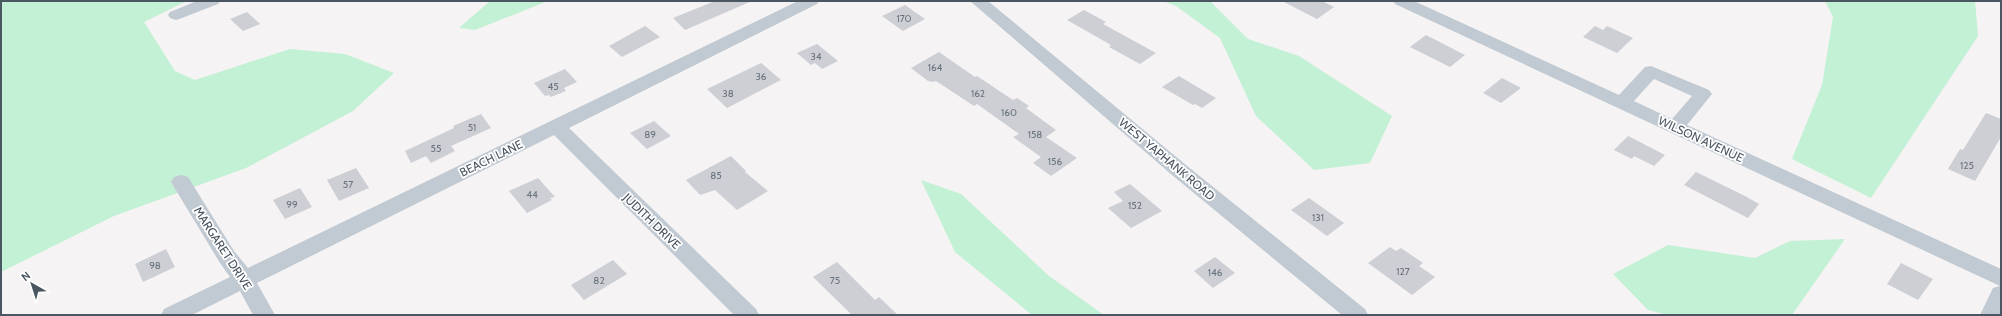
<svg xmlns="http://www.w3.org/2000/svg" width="2002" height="316" font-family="Cabin,sans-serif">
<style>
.green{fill:#c3f1d5}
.building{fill:#cdcfd5}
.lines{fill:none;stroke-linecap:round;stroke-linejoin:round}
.minor{fill:#c1cad2;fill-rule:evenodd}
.labels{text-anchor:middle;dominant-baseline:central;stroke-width:3.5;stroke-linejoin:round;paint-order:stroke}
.number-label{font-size:10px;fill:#6b747e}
.street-label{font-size:12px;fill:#4a5661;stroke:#fff}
</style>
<rect width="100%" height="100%" fill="#f5f3f3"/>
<g class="green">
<polygon points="1,1 187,1 144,22 175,71 195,80 290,49 345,54 394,73 353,111 246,168 114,216 1,272"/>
<polygon points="490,1 548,1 475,30 459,28"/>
<polygon points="1163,1 1210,1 1248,39 1299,56 1392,116 1370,163 1314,170 1256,116 1220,38 1176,6"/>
<polygon points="1825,1 1975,1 1978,36 1871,198 1792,159 1822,85 1833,17"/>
<polygon points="921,180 961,194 1049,276 1104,315 1032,315 955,252"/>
<polygon points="1845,239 1792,315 1668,315 1648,310 1613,274 1668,245 1755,258 1790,241"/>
</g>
<g class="building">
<polygon points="715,1 752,1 685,30 673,18"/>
<polygon points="1282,1 1322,1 1334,7 1317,19"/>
<polygon points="905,5 925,19 903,31 882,16"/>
<polygon points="1084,10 1106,22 1103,24 1156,53 1140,64 1109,47 1111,45 1067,20"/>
<polygon points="247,12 260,24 243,31 230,19"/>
<polygon points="645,26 660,37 622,57 609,46"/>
<polygon points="1595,26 1603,30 1607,26 1633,38 1617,53 1583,37"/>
<polygon points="1426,35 1465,55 1450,67 1410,47"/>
<polygon points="817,44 838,61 822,69 815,63 811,65 797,53"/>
<polygon points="939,52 975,77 977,76 1013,100 1017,98 1029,106 1026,108 1056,130 1046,137 1077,158 1051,176 1033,163 1041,157 1013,137 1019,134 977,104 974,106 936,81 933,82 928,81 911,68"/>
<polygon points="761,63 781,80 727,108 707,89"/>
<polygon points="565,69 577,82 564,88 566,91 551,97 549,95 545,96 534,83"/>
<polygon points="1179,76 1194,85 1216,98 1202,108 1195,104 1193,105 1162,87"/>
<polygon points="1502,78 1521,88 1501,103 1483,93"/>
<polygon points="1986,113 2001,119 2001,137 1975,181 1948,169 1960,149 1963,150"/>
<polygon points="481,114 491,128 451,146 455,151 431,163 426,156 411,163 405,151 454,128 453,126"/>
<polygon points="654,121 671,136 647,149 630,133"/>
<polygon points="1628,136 1665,155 1654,166 1634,156 1632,159 1614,150"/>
<polygon points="731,156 746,171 745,172 768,191 737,210 715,190 700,195 686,180"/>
<polygon points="356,168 369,188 339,201 327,180"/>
<polygon points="1696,172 1745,196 1759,204 1748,218 1684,185"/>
<polygon points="538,178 555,197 550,198 552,200 527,213 509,191"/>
<polygon points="1130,184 1162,211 1131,228 1108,208 1123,201 1114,192"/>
<polygon points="300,188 312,207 285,219 273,200"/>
<polygon points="1309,198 1344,223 1327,236 1291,210"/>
<polygon points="1390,247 1396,251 1401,248 1423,263 1419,266 1435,277 1412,295 1368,263"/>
<polygon points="166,249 175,267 143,282 135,264"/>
<polygon points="1215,257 1235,273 1213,288 1194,271"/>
<polygon points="613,260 627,274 584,300 571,285"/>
<polygon points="837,262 875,300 879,297 898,315 852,315 813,277"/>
<polygon points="1901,263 1933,279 1918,300 1887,284"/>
</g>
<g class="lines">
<g class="minor">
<polygon points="197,1 220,1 218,4 182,18 176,20 170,18 168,15 170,12"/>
<polygon points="798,1 819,1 817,4 569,128 756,309 759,315 734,315 554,135 257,283 275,315 253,315 240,291 192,315 161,315 164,309 230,277 220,263 171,182 174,177 181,175 188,177 234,251 248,268"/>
<polygon points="970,1 988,1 1186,165 1365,309 1368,315 1342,315 1172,175"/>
<path d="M 1393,1 L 1414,1 L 1619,95 L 1645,67 L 1651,66 L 1709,90 L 1712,94 L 1687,125 L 2001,269 L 2001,315 L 1980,315 L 1993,288 L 2000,286 L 1395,4 ZM 1654,79 L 1692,96 L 1672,119 L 1634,101 Z"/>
</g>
</g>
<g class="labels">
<g class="number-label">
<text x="904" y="18">170</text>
<text x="816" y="56">34</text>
<text x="935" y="67">164</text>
<text x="761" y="76">36</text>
<text x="553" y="86">45</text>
<text x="728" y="93">38</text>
<text x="978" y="93">162</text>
<text x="1009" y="112">160</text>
<text x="472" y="127">51</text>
<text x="650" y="134">89</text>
<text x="1035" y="134">158</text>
<text x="436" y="148">55</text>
<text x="1055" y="161">156</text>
<text x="1967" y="165">125</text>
<text x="716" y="175">85</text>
<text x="348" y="184">57</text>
<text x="532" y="194">44</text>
<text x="292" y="204">99</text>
<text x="1135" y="205">152</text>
<text x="1318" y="217">131</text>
<text x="155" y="265">98</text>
<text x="1403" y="271">127</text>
<text x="1215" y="272">146</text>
<text x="599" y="280">82</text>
<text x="835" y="280">75</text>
</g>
<g class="street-label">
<text transform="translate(1701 139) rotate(25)">WILSON AVENUE</text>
<text transform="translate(491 158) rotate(-26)">BEACH LANE</text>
<text transform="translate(1167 159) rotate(40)">WEST YAPHANK ROAD</text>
<text transform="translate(652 221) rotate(44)">JUDITH DRIVE</text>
<text transform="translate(223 248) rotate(57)">MARGARET DRIVE</text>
</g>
</g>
<rect width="2002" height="316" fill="none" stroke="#4a5661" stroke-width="4"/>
<g transform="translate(32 284) rotate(321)" stroke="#ffffff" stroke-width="3" paint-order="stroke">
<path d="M0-3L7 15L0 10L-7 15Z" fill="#4a5661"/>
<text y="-6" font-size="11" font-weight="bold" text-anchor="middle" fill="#4a5661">N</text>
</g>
</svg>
